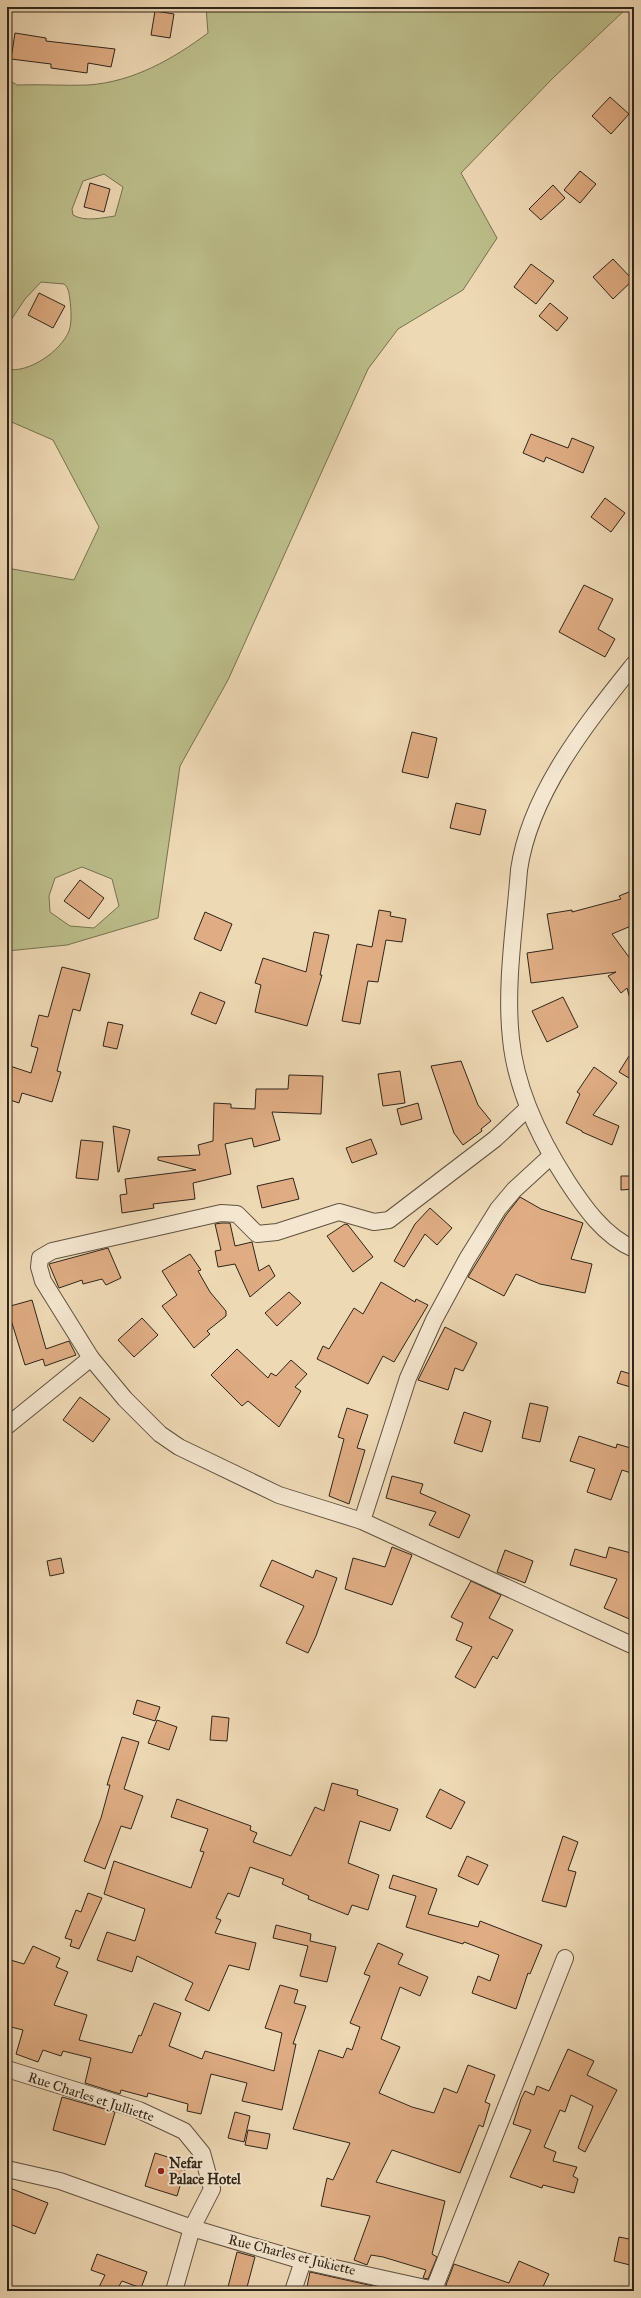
<svg xmlns="http://www.w3.org/2000/svg" width="641" height="2298" font-family="'IM FELL Great Primer',serif">
<style>
.green{fill:#bcbe8b;stroke:#767252;fill-rule:evenodd}
.building{fill:#dfac83;stroke:#2f2519}
.lines{fill:none;stroke-linecap:round;stroke-linejoin:round}
.minor-casing{stroke:#5f5240;stroke-width:18}
.minor{stroke:#f4e6cf;stroke-width:16}
.poi-dot{fill:#8f2418;stroke:#f4e6cf;stroke-width:1.5}
.labels{text-anchor:middle;dominant-baseline:central;stroke-width:4;stroke-linejoin:round;paint-order:stroke}
.street-label{font-size:14px;fill:#2f2519;stroke:#f4e6cf}
.poi-label{font-size:14px;font-weight:bold;fill:#2f2519;stroke:#f4e6cf;text-anchor:start}
</style>
<rect width="100%" height="100%" fill="#eed9b5"/>
<filter id="stains"><feTurbulence type="fractalNoise" baseFrequency=".005" numOctaves="4"/><feColorMatrix values="0 0 0 0 .2 0 0 0 0 .09 0 0 0 0 .02 0 0 0 .5 -.17"/></filter>
<radialGradient id="worn" r=".72"><stop offset=".6" stop-color="#630" stop-opacity="0"/><stop offset="1" stop-color="#630" stop-opacity=".3"/></radialGradient>
<path class="green" d="M 206,7 L 628,7 L 553,78 L 461,173 L 497,238 L 463,290 L 398,329 L 368,369 L 228,680 L 180,766 L 158,918 L 67,945 L 7,951 L 7,568 L 74,580 L 99,527 L 53,440 L 7,420 L 7,369 C 28,374 61,351 69,331 C 72,323 71,309 70,300 C 69,294 69,288 64,284 L 41,282 L 25,299 L 7,326 L 7,79 L 17,85 C 41,84 65,86 88,85 C 133,82 173,59 208,33 ZM 104,174 L 123,187 L 115,216 C 101,218 85,222 73,215 L 72,209 L 83,181 ZM 82,867 L 112,879 L 119,906 L 94,928 L 70,926 L 50,912 L 49,896 L 55,878 Z"/>
<g class="building">
<polygon points="155,11 174,14 170,38 151,35"/>
<polygon points="15,33 46,38 46,41 115,49 111,67 88,63 87,73 51,68 51,64 11,59"/>
<polygon points="610,97 629,114 611,134 592,116"/>
<polygon points="580,171 596,184 580,203 564,190"/>
<polygon points="90,183 110,189 104,212 84,207"/>
<polygon points="553,185 565,198 541,220 529,209"/>
<polygon points="613,259 633,280 613,299 593,277"/>
<polygon points="531,264 554,281 536,304 514,287"/>
<polygon points="39,293 65,306 53,328 28,315"/>
<polygon points="550,303 568,318 557,331 539,316"/>
<polygon points="531,434 568,448 572,438 594,447 583,473 546,457 544,462 523,453"/>
<polygon points="605,498 625,513 611,532 591,517"/>
<polygon points="584,585 613,599 598,629 615,639 605,657 559,632"/>
<polygon points="412,732 437,738 428,778 402,772"/>
<polygon points="456,803 486,810 480,835 450,828"/>
<polygon points="80,880 104,898 89,919 64,901"/>
<polygon points="634,890 634,931 631,926 612,934 634,964 634,998 630,999 627,988 621,993 608,976 616,972 531,983 527,953 553,949 547,914 572,910 572,912 621,899 619,896"/>
<polygon points="379,910 391,912 390,916 406,919 402,942 386,940 378,982 368,981 360,1024 342,1021 357,944 372,947"/>
<polygon points="205,912 232,924 221,951 194,939"/>
<polygon points="314,932 329,935 320,975 322,975 307,1026 255,1012 261,985 255,983 263,958 306,972"/>
<polygon points="62,967 90,974 80,1011 73,1009 57,1071 61,1072 52,1102 22,1093 19,1103 7,1099 7,1065 31,1073 38,1048 31,1046 39,1015 48,1017"/>
<polygon points="200,992 225,1002 216,1024 191,1014"/>
<polygon points="563,997 578,1027 547,1042 532,1011"/>
<polygon points="108,1022 123,1025 117,1049 103,1046"/>
<polygon points="634,1048 634,1081 619,1072"/>
<polygon points="461,1061 478,1105 491,1121 481,1129 482,1131 463,1145 454,1133 431,1066"/>
<polygon points="594,1067 617,1083 593,1115 619,1126 612,1145 582,1132 582,1131 566,1123 580,1094 577,1092"/>
<polygon points="400,1071 405,1103 383,1106 378,1074"/>
<polygon points="289,1075 323,1076 321,1114 272,1112 280,1140 254,1147 252,1138 225,1144 231,1174 193,1183 195,1199 153,1204 154,1208 122,1213 120,1195 127,1194 125,1179 196,1170 158,1160 158,1157 200,1155 198,1145 213,1141 214,1103 231,1104 231,1108 255,1109 256,1089 288,1089"/>
<polygon points="418,1103 422,1119 401,1125 397,1109"/>
<polygon points="113,1126 130,1130 119,1172 118,1172"/>
<polygon points="371,1139 377,1154 352,1163 346,1148"/>
<polygon points="81,1140 103,1142 98,1180 76,1178"/>
<polygon points="621,1176 634,1176 634,1189 621,1190"/>
<polygon points="293,1178 299,1199 262,1208 257,1186"/>
<polygon points="520,1197 541,1209 583,1223 571,1259 592,1264 585,1293 540,1284 516,1274 504,1296 468,1277 506,1215"/>
<polygon points="430,1208 452,1228 437,1245 425,1234 404,1267 394,1261 415,1224"/>
<polygon points="222,1223 230,1223 235,1246 252,1242 259,1271 269,1265 275,1276 250,1297 235,1264 218,1267 215,1251 221,1250 215,1224"/>
<polygon points="345,1224 348,1225 373,1257 353,1272 327,1236"/>
<polygon points="108,1248 121,1278 106,1285 102,1279 83,1284 82,1280 59,1288 49,1264"/>
<polygon points="190,1254 201,1270 198,1271 210,1292 226,1311 226,1316 207,1331 210,1334 194,1348 162,1306 177,1295 162,1271"/>
<polygon points="381,1282 415,1302 416,1299 428,1305 394,1362 383,1356 368,1384 317,1359 323,1346 329,1349 354,1308 363,1314"/>
<polygon points="289,1292 301,1303 277,1326 265,1313"/>
<polygon points="32,1300 46,1349 69,1341 76,1355 45,1366 43,1359 25,1365 7,1307"/>
<polygon points="142,1318 158,1335 134,1357 118,1340"/>
<polygon points="445,1327 477,1343 463,1371 455,1368 448,1390 418,1380"/>
<polygon points="237,1349 268,1378 271,1373 276,1376 291,1360 307,1374 295,1387 301,1391 279,1427 248,1401 242,1406 211,1375"/>
<polygon points="621,1371 634,1375 634,1388 617,1383"/>
<polygon points="80,1397 110,1419 93,1442 63,1420"/>
<polygon points="530,1403 548,1407 540,1442 522,1438"/>
<polygon points="347,1408 368,1415 357,1448 365,1450 349,1504 329,1496 344,1439 338,1437"/>
<polygon points="464,1412 491,1421 482,1452 454,1443"/>
<polygon points="579,1436 616,1448 617,1444 634,1449 634,1474 622,1470 611,1500 587,1492 595,1469 570,1461"/>
<polygon points="392,1476 423,1484 420,1493 470,1515 459,1538 429,1525 436,1512 386,1498"/>
<polygon points="392,1547 412,1555 392,1605 345,1589 353,1558 385,1567"/>
<polygon points="609,1547 631,1553 630,1556 634,1557 634,1621 604,1608 617,1579 570,1565 575,1549 606,1558"/>
<polygon points="505,1550 533,1561 525,1583 497,1572"/>
<polygon points="61,1558 64,1573 50,1576 47,1561"/>
<polygon points="272,1560 313,1578 316,1570 337,1578 316,1636 308,1653 286,1643 304,1606 260,1586"/>
<polygon points="471,1581 501,1595 489,1618 513,1630 497,1659 493,1656 475,1688 455,1677 472,1647 456,1640 463,1623 451,1617"/>
<polygon points="137,1700 160,1707 155,1721 133,1714"/>
<polygon points="212,1716 229,1718 227,1741 210,1740"/>
<polygon points="157,1720 177,1727 169,1750 148,1743"/>
<polygon points="122,1737 139,1742 124,1789 143,1796 131,1829 121,1826 105,1869 84,1861 101,1818 110,1785 107,1785"/>
<polygon points="332,1783 358,1790 357,1795 398,1809 390,1831 360,1821 348,1863 379,1875 368,1910 352,1905 348,1915 308,1899 309,1896 282,1884 284,1879 250,1867 239,1897 228,1893 216,1918 221,1920 215,1933 256,1943 249,1970 229,1965 209,2011 185,2000 193,1983 137,1956 132,1972 97,1960 107,1932 135,1941 145,1909 104,1894 114,1861 191,1888 204,1852 200,1851 208,1829 171,1817 177,1799 251,1826 250,1830 257,1833 253,1842 291,1856 315,1807 324,1811"/>
<polygon points="440,1789 465,1802 451,1829 426,1817"/>
<polygon points="563,1836 578,1842 568,1870 576,1872 566,1907 542,1901"/>
<polygon points="467,1856 488,1865 478,1885 458,1876"/>
<polygon points="393,1875 437,1889 428,1914 478,1927 480,1921 542,1945 530,1974 528,1973 516,2009 472,1993 478,1976 490,1981 499,1955 464,1942 463,1944 406,1927 416,1896 389,1888"/>
<polygon points="88,1893 102,1898 79,1949 70,1946 72,1940 65,1938 76,1910 81,1912"/>
<polygon points="276,1925 311,1934 310,1941 336,1947 327,1982 300,1976 308,1946 273,1938"/>
<polygon points="378,1943 403,1954 398,1964 428,1977 420,1996 400,1987 381,2039 400,2047 379,2093 412,2107 434,2113 444,2088 457,2093 468,2065 495,2075 485,2102 490,2104 483,2127 479,2125 460,2173 392,2150 376,2182 445,2201 432,2254 437,2257 428,2279 423,2278 426,2270 383,2257 371,2255 367,2265 354,2260 370,2216 321,2206 327,2178 333,2180 350,2143 293,2129 319,2050 343,2058 347,2048 352,2050 360,2027 350,2023 370,1976 364,1974"/>
<polygon points="33,1946 60,1958 56,1967 68,1972 54,2005 87,2015 79,2040 132,2053 139,2035 141,2036 154,2003 181,2013 169,2046 202,2059 205,2051 274,2071 282,2033 265,2028 280,1985 298,1990 294,2003 306,2006 293,2044 296,2044 282,2110 242,2101 247,2083 211,2074 201,2114 187,2111 188,2104 148,2093 147,2097 121,2090 120,2094 85,2083 91,2058 63,2051 61,2056 43,2050 38,2062 16,2054 23,2030 7,2026 7,1959 24,1964"/>
<polygon points="568,2049 594,2061 587,2075 617,2090 585,2152 578,2148 593,2106 571,2095 565,2112 560,2110 544,2147 556,2152 553,2161 577,2167 573,2176 578,2179 574,2193 543,2185 542,2188 510,2177 531,2130 513,2124 521,2099 525,2091 534,2095 537,2086 549,2091"/>
<polygon points="62,2097 115,2112 105,2145 53,2130"/>
<polygon points="235,2112 250,2116 244,2142 228,2138"/>
<polygon points="248,2130 270,2134 267,2149 245,2145"/>
<polygon points="155,2153 187,2163 177,2196 145,2186"/>
<polygon points="7,2187 48,2203 35,2234 7,2223"/>
<polygon points="619,2237 634,2240 634,2266 614,2261"/>
<polygon points="237,2252 255,2257 246,2291 227,2291"/>
<polygon points="97,2254 147,2272 141,2288 122,2281 116,2291 97,2291 105,2275 91,2270"/>
<polygon points="519,2261 549,2274 541,2291 448,2291 446,2285 454,2264 509,2283"/>
<polygon points="310,2272 373,2286 372,2291 328,2291 307,2287"/>
</g>
<g class="lines">
<defs>
<g id="minor">
<path d="M 634,664 C 587,723 530,793 519,870 C 515,924 505,985 511,1039 C 516,1090 540,1139 567,1181 C 584,1207 604,1236 634,1249"/>
<polyline points="528,1108 495,1139 389,1220 374,1222 339,1212 277,1232 257,1234 237,1214 221,1213 52,1251 40,1258 39,1267 43,1281 91,1358 125,1399 160,1434 179,1447 279,1495 362,1521 634,1646"/>
<polyline points="7,1426 91,1358"/>
<polyline points="362,1521 408,1378 434,1320 467,1259 498,1209 514,1190 551,1156"/>
<polyline points="7,2069 139,2110 184,2131 202,2153 212,2189 192,2228 174,2291"/>
<polyline points="7,2169 60,2181 192,2228 303,2261 439,2291"/>
<polyline points="434,2289 565,1958"/>
<polyline points="293,2291 303,2261"/>
</g>
</defs>
<use href="#minor" class="minor-casing"/>
<use href="#minor" class="minor"/>
</g>
<circle class="poi-dot" cx="161" cy="2171" r="4"/>
<g class="labels">
<g class="street-label">
<text transform="translate(91 2097) rotate(18)">Rue Charles et Julliette</text>
<text transform="translate(292 2255) rotate(14)">Rue Charles et Jukiette</text>
</g>
<g class="poi-label">
<text x="169" y="2163">Nefar<tspan x="169" dy="16">Palace Hotel</tspan></text>
</g>
</g>
<rect width="641" height="2298" fill="none" stroke="#eed9b5" stroke-width="24"/>
<rect x="8" y="8" width="625" height="2282" fill="none" stroke="#2f2519" stroke-width="2"/>
<rect x="12" y="12" width="617" height="2274" fill="none" stroke="#2f2519"/>
<rect width="100%" height="100%" filter="url(#stains)"/>
<rect width="100%" height="100%" fill="url(#worn)"/>
</svg>
